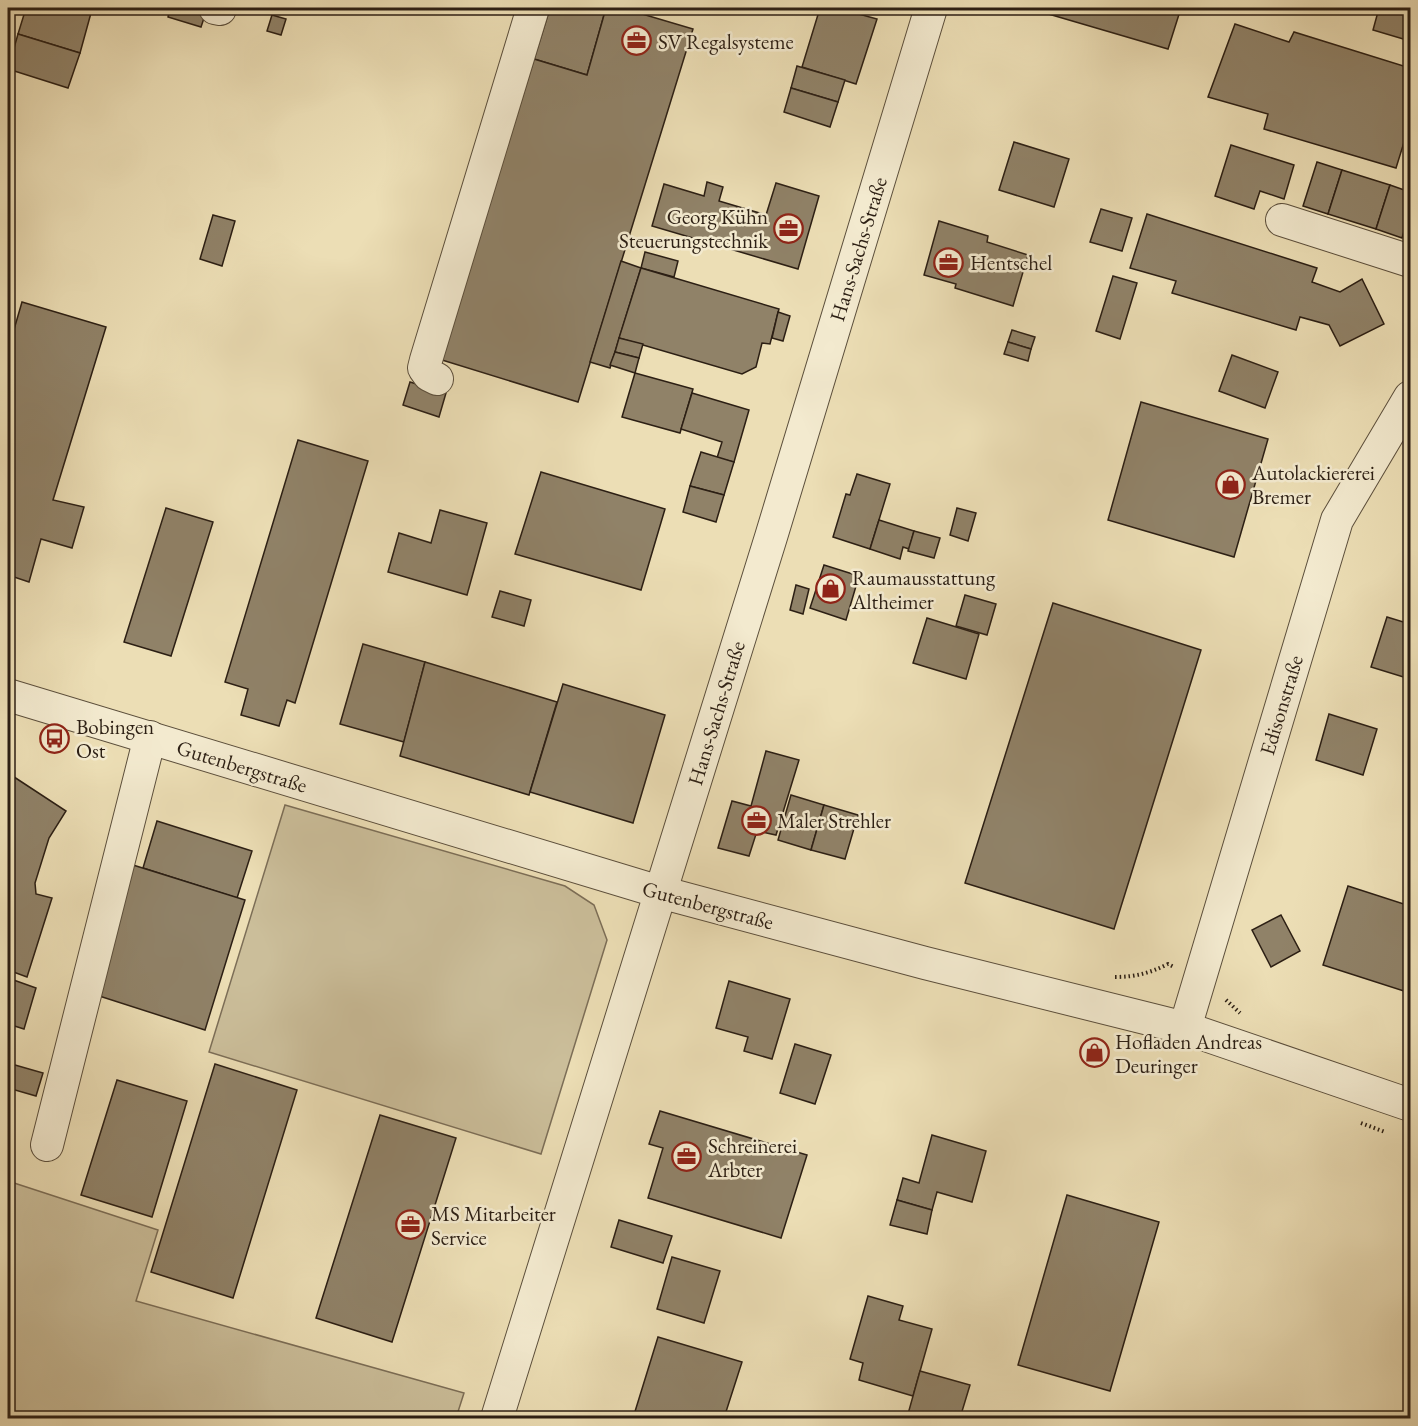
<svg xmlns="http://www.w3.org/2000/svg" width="1418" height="1426" font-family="'EB Garamond',serif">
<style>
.green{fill:#cbbe9a;stroke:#7c6e57;stroke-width:1.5}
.building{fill:#908268;stroke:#2c1f14;stroke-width:1.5}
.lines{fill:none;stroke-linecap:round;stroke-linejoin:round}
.minor-casing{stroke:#5c4f3c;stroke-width:34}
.path{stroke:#2c1f14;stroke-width:4;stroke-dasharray:1.5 3;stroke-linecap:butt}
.minor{stroke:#f3eacf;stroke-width:32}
.labels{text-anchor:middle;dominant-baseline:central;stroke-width:5;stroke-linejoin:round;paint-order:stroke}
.poi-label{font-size:21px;fill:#2c1f14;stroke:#f3eacf;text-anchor:start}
.street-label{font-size:21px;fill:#2c1f14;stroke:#f3eacf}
</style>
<rect width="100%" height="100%" fill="#ecdeb5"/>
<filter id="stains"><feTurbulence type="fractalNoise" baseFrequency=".00333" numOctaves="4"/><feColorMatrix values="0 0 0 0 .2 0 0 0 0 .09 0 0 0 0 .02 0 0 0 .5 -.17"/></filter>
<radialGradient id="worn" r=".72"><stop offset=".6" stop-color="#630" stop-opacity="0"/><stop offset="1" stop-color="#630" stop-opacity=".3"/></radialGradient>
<g class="green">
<polygon points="285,805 565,886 594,905 607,940 541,1154 209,1052"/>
<polygon points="8,1181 158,1230 136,1301 464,1393 456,1418 8,1418"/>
</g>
<g class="building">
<polygon points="26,8 74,8 91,13 80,53 18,34"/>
<polygon points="170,8 180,8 205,15 201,27 168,17"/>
<polygon points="550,8 606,8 587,75 534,59"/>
<polygon points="606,8 622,8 693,29 578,402 442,360 534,59 587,75"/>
<polygon points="820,8 837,8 877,19 856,84 802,67"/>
<polygon points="1047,8 1181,8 1168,49 1045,13"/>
<polygon points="1379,8 1410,8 1410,41 1373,30"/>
<polygon points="272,15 286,19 281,35 267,31"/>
<polygon points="1235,24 1289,42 1294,32 1410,68 1410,123 1396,168 1264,129 1268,114 1208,97"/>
<polygon points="18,34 80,53 68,88 8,69"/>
<polygon points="797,66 845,80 838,102 791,88"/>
<polygon points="791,88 838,102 830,127 784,112"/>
<polygon points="1014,142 1069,159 1054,207 999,190"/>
<polygon points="1231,145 1294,165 1284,199 1260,191 1254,209 1215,196"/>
<polygon points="1317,162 1342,170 1328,214 1303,206"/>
<polygon points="1342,170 1390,185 1376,229 1328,214"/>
<polygon points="707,182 723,187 719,201 766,215 776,183 819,196 798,269 652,226 664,184 704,196"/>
<polygon points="1390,185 1410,192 1410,211 1402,238 1376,229"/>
<polygon points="1101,209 1132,218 1122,251 1090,242"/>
<polygon points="1147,214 1317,268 1312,282 1340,292 1362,279 1384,324 1340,346 1329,325 1300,317 1296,330 1172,293 1176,281 1130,268"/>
<polygon points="213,215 235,221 222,266 200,259"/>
<polygon points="939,221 988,236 987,242 1028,255 1013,306 955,288 956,284 924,275"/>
<polygon points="645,252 678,261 674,277 641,268"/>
<polygon points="621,261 641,268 610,368 590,362"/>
<polygon points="641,268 779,309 770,344 762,343 756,367 742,374 619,338"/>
<polygon points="1113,276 1137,283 1120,339 1096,331"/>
<polygon points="22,302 106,327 53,500 84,507 72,548 41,539 29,582 8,575 8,350"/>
<polygon points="778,312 790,316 783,341 772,338"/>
<polygon points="1012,330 1035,337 1031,349 1008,342"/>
<polygon points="619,338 643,344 639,358 615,352"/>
<polygon points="1008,342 1031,349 1028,361 1004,354"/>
<polygon points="615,352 639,358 635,373 610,365"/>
<polygon points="1232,355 1278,372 1265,408 1219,391"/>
<polygon points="635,373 693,389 680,433 622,417"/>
<polygon points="410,382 446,393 439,417 403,405"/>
<polygon points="692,393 749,410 734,462 717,458 722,442 681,429"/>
<polygon points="1141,402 1268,439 1234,557 1108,520"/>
<polygon points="298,440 368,461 295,703 287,700 279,726 241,715 248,689 225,682"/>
<polygon points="701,452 734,462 724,495 690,486"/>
<polygon points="541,472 665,509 641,590 515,554"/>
<polygon points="857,474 890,484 870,549 833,537 846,494 850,495"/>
<polygon points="690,486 724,495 716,522 683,512"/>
<polygon points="166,508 213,522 171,656 124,642"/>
<polygon points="957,508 976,513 968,541 950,535"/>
<polygon points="440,510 487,523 467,595 388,572 399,533 431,543"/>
<polygon points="879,520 914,531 909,549 903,547 900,559 870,549"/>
<polygon points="914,531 940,538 934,558 908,551"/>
<polygon points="824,565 859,576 846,620 810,608"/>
<polygon points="796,585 809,589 803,614 790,610"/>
<polygon points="500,591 531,600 524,626 492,617"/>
<polygon points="965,595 996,604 987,635 956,626"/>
<polygon points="1053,603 1201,650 1114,929 965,883"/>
<polygon points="1387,617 1410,624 1410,679 1371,667"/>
<polygon points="927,618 979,634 966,679 913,663"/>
<polygon points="363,644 425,662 404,742 340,724"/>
<polygon points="425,662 557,702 529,795 400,756"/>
<polygon points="563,684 665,715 633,823 530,792"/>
<polygon points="1329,714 1377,729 1363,775 1316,760"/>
<polygon points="766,751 799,760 776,835 757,831 749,856 718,848 732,801 751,806"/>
<polygon points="8,773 66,811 49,838 35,883 36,894 52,898 27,977 8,970"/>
<polygon points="791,795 824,805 811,850 778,840"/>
<polygon points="824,805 858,815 845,859 811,850"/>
<polygon points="157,821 252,851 237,898 143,868"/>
<polygon points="133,865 245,900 205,1030 93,994"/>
<polygon points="1348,886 1410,906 1410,993 1323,965"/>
<polygon points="1281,915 1300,951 1271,967 1252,930"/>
<polygon points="8,978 36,988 24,1029 8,1024"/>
<polygon points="729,981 790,999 772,1059 744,1051 748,1037 716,1028"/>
<polygon points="1088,1041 1104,1045 1100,1062 1084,1057"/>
<polygon points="795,1044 831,1055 815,1104 780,1093"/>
<polygon points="8,1063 43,1073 36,1096 8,1088"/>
<polygon points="215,1064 297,1090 233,1298 151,1272"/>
<polygon points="117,1080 187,1101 152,1217 81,1195"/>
<polygon points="660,1111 807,1155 781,1238 648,1198 663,1148 649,1144"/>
<polygon points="380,1115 456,1138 392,1342 316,1318"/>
<polygon points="932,1135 986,1151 972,1202 937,1192 932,1210 897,1200 903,1178 919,1183"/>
<polygon points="1067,1195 1159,1222 1110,1391 1018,1365"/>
<polygon points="897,1200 932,1210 927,1234 890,1225"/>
<polygon points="619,1220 672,1236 663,1263 611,1247"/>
<polygon points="672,1257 720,1271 704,1323 657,1309"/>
<polygon points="868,1296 903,1306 899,1320 932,1329 913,1396 859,1380 863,1363 850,1359"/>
<polygon points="658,1337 742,1362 724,1418 633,1418"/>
<polygon points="920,1371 970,1385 960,1418 924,1418 908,1414"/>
</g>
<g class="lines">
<defs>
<g id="minor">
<polyline points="215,8 220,9"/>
<polyline points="1282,220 1410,261"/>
<polyline points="437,379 429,375 424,368 426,360 533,8"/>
<polyline points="8,695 660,892 925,963 1185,1028 1410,1105"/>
<polyline points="1185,1028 1337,520 1410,397"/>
<polyline points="47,1145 150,737"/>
<polyline points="497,1418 771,537 931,8"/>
</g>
</defs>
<use href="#minor" class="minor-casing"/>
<g class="path">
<path d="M 1115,977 C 1135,977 1150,973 1168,964 L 1174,967"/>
<polyline points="1226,1000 1240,1013"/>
<polyline points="1361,1123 1385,1132"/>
</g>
<use href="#minor" class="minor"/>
</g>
<defs>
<symbol id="office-ring" viewBox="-11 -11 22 22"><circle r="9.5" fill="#f3eacf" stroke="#8f2418" stroke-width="1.5"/><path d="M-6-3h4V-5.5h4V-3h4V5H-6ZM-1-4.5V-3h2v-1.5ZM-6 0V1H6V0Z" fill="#8f2418"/></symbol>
<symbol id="shop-ring" viewBox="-11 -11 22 22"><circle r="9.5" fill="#f3eacf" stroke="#8f2418" stroke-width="1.5"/><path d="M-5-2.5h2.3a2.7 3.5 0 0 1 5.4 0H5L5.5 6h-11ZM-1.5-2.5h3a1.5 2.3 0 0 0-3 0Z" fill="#8f2418"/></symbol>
<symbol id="bus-ring" viewBox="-11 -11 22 22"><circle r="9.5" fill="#f3eacf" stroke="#8f2418" stroke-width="1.5"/><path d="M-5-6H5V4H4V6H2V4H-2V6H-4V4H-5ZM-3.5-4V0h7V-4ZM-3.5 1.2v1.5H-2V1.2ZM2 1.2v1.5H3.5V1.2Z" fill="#8f2418"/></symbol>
</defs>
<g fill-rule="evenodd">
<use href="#office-ring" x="620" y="24" width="33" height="33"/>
<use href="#office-ring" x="772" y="212" width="33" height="33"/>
<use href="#office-ring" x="932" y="246" width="33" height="33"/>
<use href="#shop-ring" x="1214" y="468" width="33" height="33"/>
<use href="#shop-ring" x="814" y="572" width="33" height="33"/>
<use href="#bus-ring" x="38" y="722" width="33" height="33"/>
<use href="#office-ring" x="740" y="804" width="33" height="33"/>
<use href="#shop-ring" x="1078" y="1036" width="33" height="33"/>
<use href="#office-ring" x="670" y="1140" width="33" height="33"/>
<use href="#office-ring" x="394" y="1208" width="33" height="33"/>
</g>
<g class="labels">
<g class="poi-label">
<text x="658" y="41">SV Regalsysteme</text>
<text x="768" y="216" text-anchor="end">Georg Kühn<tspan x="768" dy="24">Steuerungstechnik</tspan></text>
<text x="970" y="262">Hentschel</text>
<text x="1252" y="472">Autolackiererei<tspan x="1252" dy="24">Bremer</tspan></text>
<text x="852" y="577">Raumausstattung<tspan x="852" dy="24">Altheimer</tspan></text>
<text x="76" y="726">Bobingen<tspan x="76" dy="24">Ost</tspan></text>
<text x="777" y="820">Maler Strehler</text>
<text x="1115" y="1041">Hofladen Andreas<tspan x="1115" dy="24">Deuringer</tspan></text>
<text x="708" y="1145">Schreinerei<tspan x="708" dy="24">Arbter</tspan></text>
<text x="431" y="1213">MS Mitarbeiter<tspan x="431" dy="24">Service</tspan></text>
</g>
<g class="street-label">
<text transform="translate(858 249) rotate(-73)">Hans-Sachs-Straße</text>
<text transform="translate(1281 705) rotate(-73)">Edisonstraße</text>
<text transform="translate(716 713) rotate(-73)">Hans-Sachs-Straße</text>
<text transform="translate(242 766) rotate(17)">Gutenbergstraße</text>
<text transform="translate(708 905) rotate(15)">Gutenbergstraße</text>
</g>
</g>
<rect width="1418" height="1426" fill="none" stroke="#ecdeb5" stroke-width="30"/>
<rect x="9" y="9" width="1400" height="1408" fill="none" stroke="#2c1f14" stroke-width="3"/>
<rect x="15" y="15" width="1388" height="1396" fill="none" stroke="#2c1f14" stroke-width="1.5"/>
<rect width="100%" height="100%" filter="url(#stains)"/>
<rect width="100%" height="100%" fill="url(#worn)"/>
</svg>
